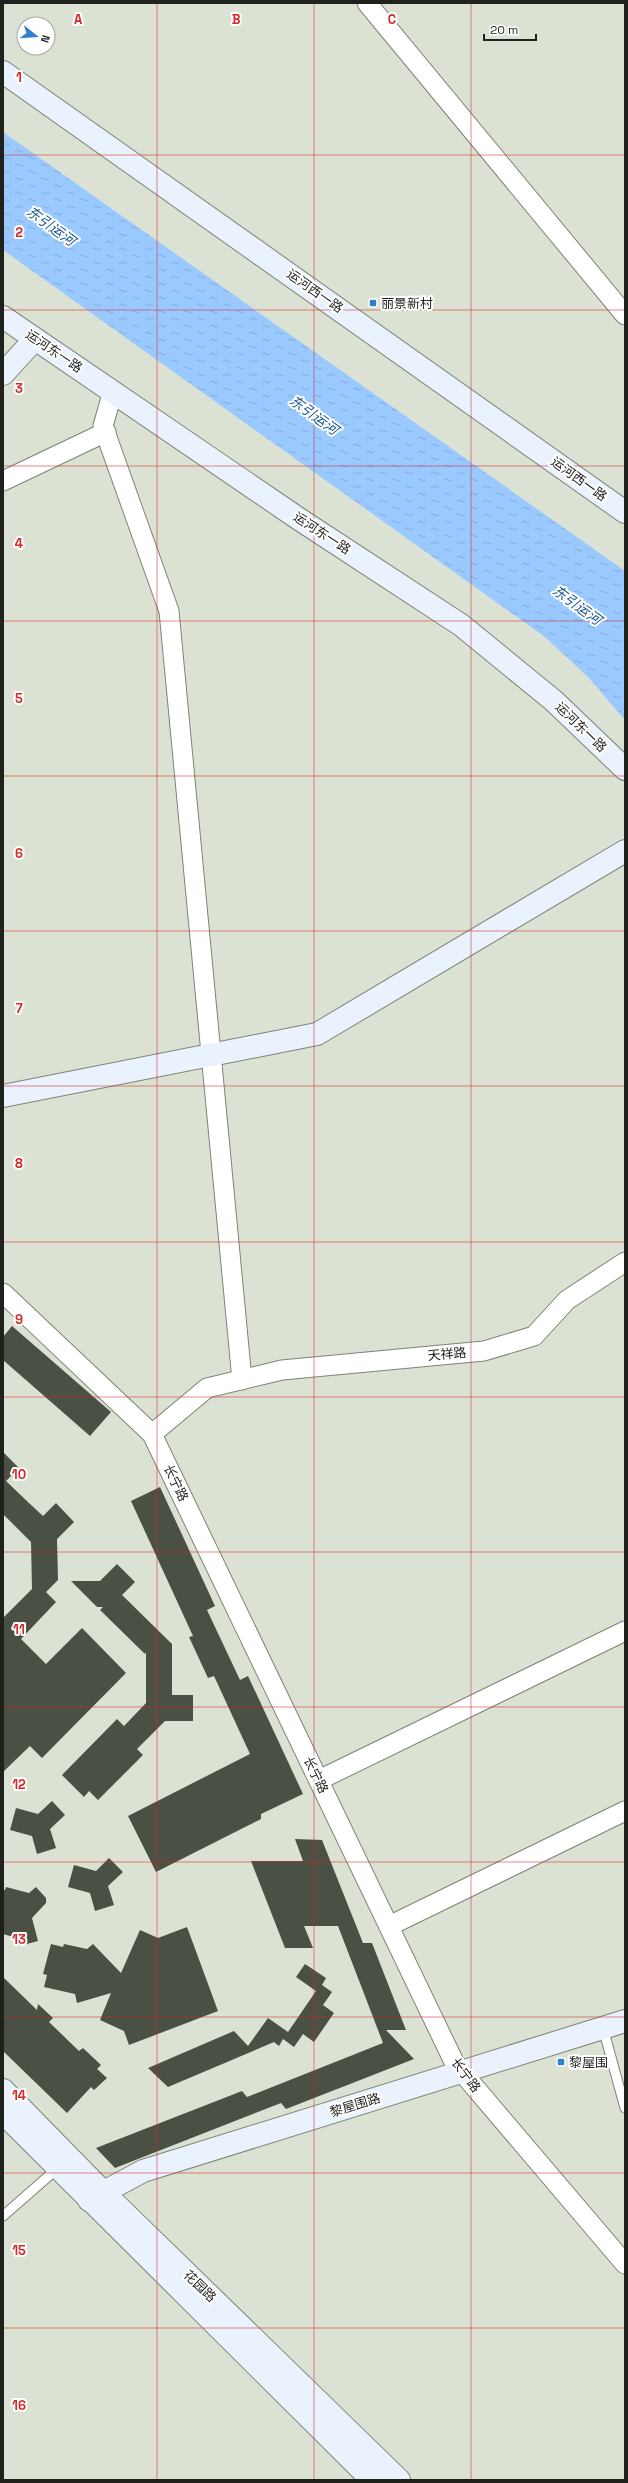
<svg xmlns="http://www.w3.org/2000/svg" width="628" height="2483" font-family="'Space Grotesk','Noto Sans SC',sans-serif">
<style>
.water{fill:url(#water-ripples)}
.building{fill:#4a5043}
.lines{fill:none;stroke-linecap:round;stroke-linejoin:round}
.lane-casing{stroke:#7e8476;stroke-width:11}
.street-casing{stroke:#7e8476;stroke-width:21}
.secondary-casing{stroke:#7e8476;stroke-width:24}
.lane{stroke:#fff;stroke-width:9}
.street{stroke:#fff;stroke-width:19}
.secondary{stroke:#e9f2fd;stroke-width:22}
.grid{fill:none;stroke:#d62828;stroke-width:1;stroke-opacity:0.55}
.poi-dot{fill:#317fcf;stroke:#fff;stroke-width:1.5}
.labels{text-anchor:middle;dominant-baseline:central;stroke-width:4;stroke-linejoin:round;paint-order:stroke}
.street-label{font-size:13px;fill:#1f211c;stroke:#fff}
.poi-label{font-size:13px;fill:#1f211c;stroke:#fff;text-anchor:start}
.water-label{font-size:14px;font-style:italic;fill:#1a5692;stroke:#fff}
.grid-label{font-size:13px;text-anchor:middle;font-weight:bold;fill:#d62828;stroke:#fff;stroke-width:4;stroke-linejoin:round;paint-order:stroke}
</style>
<defs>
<pattern id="water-ripples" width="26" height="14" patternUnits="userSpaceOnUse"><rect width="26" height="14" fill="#99c9fe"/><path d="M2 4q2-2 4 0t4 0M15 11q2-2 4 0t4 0" fill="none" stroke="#83acd9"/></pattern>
</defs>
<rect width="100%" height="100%" fill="#dbe2d3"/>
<polygon class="water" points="3,132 625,571 625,720 589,678 545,637 3,250"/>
<g class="building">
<polygon points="12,1326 111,1412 90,1436 3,1360 3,1337"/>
<polygon points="3,1452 19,1468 6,1481 29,1503 43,1516 56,1503 74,1522 57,1539 58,1580 46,1592 56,1602 21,1639 46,1664 82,1628 126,1673 42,1758 30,1746 3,1772 3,1618 32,1589 31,1542 3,1514"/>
<polygon points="160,1487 215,1606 207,1610 240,1680 248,1676 303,1794 261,1814 261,1819 156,1872 128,1816 250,1754 214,1676 208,1678 189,1637 193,1636 131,1501"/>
<polygon points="117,1564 135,1582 122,1595 172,1644 172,1695 193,1695 193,1721 165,1721 137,1749 143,1755 98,1800 89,1791 84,1797 62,1775 117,1719 124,1726 146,1703 146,1652 145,1654 100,1610 103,1607 97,1607 71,1581 100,1581"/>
<polygon points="52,1801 65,1815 50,1829 56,1848 37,1854 32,1836 10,1830 16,1808 38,1814"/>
<polygon points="295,1839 322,1840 363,1943 372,1943 406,2030 386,2030 414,2059 286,2109 281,2103 115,2168 96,2148 242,2091 247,2097 383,2043 338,1926 304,1926 313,1948 285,1948 251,1861 303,1861"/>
<polygon points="109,1858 123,1872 108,1886 114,1905 95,1911 90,1893 68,1887 74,1865 96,1871"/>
<polygon points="6,1887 29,1893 36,1887 46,1898 46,1903 32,1918 38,1941 19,1946 17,1938 3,1934 3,1890 5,1890"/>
<polygon points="187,1927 218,2011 129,2045 124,2031 100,2020 111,1993 77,2003 75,1994 44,1987 47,1975 43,1974 51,1944 63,1947 64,1944 87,1949 93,1944 121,1973 140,1930 158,1938"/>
<polygon points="305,1964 326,1978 322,1985 332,1992 323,2005 334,2013 314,2042 303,2034 294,2047 283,2039 279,2046 274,2042 168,2087 148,2068 234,2031 248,2046 268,2018 288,2032 316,1991 296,1977"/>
<polygon points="3,1977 37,2010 38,2004 53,2018 49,2022 79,2051 83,2048 101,2065 97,2069 107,2078 94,2090 91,2087 67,2113 3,2051"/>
</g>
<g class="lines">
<defs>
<g id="lane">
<polyline points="603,2028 625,2108"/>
<polyline points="3,2216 59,2167"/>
</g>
<g id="street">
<polyline points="367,3 625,315"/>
<polyline points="113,391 103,426 169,611 242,1380"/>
<polyline points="3,481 106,432"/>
<polyline points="3,1293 152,1434 455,2064 625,2264"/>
<polyline points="152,1434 207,1388 282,1370 484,1351 534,1336 567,1300 625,1262"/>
<polyline points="319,1780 625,1631"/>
<polyline points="389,1926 625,1811"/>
</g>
<g id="secondary">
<polyline points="3,72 625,512"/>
<polyline points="3,317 299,519 461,625 554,701 625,769"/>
<polyline points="3,374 35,339"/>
<polyline points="3,1096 317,1034 625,851"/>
<polyline points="3,2090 103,2192 399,2480"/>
<polyline points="3,2113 372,2480"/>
<polyline points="89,2200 143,2171 625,2021"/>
</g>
</defs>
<use href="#lane" class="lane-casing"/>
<use href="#street" class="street-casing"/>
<use href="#secondary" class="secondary-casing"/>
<use href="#lane" class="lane"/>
<use href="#street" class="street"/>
<use href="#secondary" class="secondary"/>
</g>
<path class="grid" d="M 157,3 L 157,2480M 314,3 L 314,2480M 471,3 L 471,2480M 3,155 L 625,155M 3,310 L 625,310M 3,466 L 625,466M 3,621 L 625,621M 3,776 L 625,776M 3,931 L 625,931M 3,1086 L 625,1086M 3,1242 L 625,1242M 3,1397 L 625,1397M 3,1552 L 625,1552M 3,1707 L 625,1707M 3,1862 L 625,1862M 3,2017 L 625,2017M 3,2173 L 625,2173M 3,2328 L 625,2328"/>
<g class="poi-dot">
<rect x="369" y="299" width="8" height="8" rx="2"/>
<rect x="557" y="2058" width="8" height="8" rx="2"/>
</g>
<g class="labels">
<g class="street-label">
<text transform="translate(315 291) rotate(35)">运河西一路</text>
<text transform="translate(54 351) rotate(34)">运河东一路</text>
<text transform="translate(579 479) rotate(36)">运河西一路</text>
<text transform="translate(322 533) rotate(33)">运河东一路</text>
<text transform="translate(581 727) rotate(44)">运河东一路</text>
<text transform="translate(447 1354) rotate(-5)">天祥路</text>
<text transform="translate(176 1483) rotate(64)">长宁路</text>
<text transform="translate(316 1775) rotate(64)">长宁路</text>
<text transform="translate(466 2075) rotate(53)">长宁路</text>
<text transform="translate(355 2105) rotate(-17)">黎屋围路</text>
<text transform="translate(200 2286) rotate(44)">花园路</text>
</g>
<g class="poi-label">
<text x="381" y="303">丽景新村</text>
<text x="569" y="2062">黎屋围</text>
</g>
<g class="water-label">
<text transform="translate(51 226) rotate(36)">东引运河</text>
<text transform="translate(314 415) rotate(36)">东引运河</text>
<text transform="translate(577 605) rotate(36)">东引运河</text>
</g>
</g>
<g class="grid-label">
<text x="78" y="24">A</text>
<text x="236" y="24">B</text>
<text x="392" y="24">C</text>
<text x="19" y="82">1</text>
<text x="19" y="237">2</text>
<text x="19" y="393">3</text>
<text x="19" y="548">4</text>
<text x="19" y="703">5</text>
<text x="19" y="858">6</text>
<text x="19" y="1013">7</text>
<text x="19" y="1168">8</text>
<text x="19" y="1324">9</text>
<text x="19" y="1479">10</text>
<text x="19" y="1634">11</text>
<text x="19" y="1789">12</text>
<text x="19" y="1944">13</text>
<text x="19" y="2100">14</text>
<text x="19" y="2255">15</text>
<text x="19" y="2410">16</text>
</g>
<rect width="628" height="2483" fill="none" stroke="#1f211c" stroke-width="8"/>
<g transform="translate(36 36) rotate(107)"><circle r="19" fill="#ffffff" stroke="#a5a6a4"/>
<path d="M0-3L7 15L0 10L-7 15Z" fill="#317fcf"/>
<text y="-6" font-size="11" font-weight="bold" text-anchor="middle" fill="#1f211c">N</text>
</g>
<path d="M484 34v6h52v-6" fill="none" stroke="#1f211c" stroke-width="2"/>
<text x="490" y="34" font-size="12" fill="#1f211c" stroke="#ffffff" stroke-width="3" paint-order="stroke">20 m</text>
</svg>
